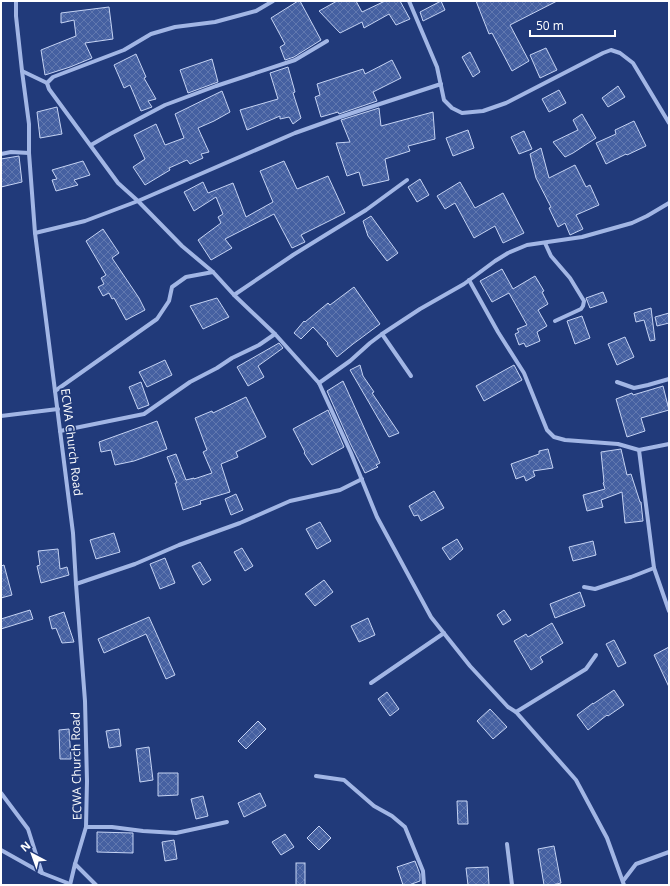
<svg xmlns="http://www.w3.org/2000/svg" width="670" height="886" font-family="'Open Sans',sans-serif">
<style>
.building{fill:url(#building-cross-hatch);stroke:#c5d3f4}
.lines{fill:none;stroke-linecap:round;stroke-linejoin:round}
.minor{stroke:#a2b6e5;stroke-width:4}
.labels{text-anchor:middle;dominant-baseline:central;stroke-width:3.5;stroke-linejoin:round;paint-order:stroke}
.street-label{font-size:12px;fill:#fff;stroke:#213a7a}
</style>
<defs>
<pattern id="building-cross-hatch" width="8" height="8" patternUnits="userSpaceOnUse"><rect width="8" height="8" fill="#4560a1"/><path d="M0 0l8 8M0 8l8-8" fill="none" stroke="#6178af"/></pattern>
</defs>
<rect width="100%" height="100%" fill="#213a7a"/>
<g class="building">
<polygon points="298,1 300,1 321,40 294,57 285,60 280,47 285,44 271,18"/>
<polygon points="337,1 356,1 362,12 385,1 400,1 410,19 396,25 389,14 364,28 362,22 340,33 319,11"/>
<polygon points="441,1 445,10 423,21 420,12"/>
<polygon points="476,1 557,1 510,25 529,61 512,71 492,33 489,34"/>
<polygon points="109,7 113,39 85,43 92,58 70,67 45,75 41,50 76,36 74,20 61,23 61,13"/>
<polygon points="546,48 557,70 540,78 530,55"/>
<polygon points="470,52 480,72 473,77 462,57"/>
<polygon points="136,54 146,77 144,78 156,99 148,101 152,107 141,111 130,85 124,88 114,65"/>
<polygon points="212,59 218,82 188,93 180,70"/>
<polygon points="392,60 401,78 373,92 377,101 339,114 338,112 321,117 315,97 320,95 317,84 363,69 365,74"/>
<polygon points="288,67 295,92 293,93 301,118 293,124 289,117 280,119 280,116 247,130 240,110 278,99 270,73"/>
<polygon points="618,86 625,97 608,107 602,98"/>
<polygon points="559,90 566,103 549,112 542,99"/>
<polygon points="222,91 230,112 214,121 198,128 209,152 201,154 203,158 190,164 187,160 169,168 170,170 145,185 133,167 145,159 134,135 156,124 165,145 184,138 175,114"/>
<polygon points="57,107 62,134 40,138 37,112"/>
<polygon points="379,108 381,126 433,112 435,139 408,146 410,151 385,159 389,180 363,186 359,172 347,176 336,143 350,142 341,120"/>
<polygon points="582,114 596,138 573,153 565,157 553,142 578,130 573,120"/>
<polygon points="634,121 646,146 627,155 626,154 606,164 596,143 616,134 615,130"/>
<polygon points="468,130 474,148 453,156 446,138"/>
<polygon points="524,131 532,149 519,154 511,137"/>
<polygon points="541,148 549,178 575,165 586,187 590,185 599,205 576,215 583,229 570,235 565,223 558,227 549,208 551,207 536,178 530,154"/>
<polygon points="19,156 22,182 1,187 1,159"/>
<polygon points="83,161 90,175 74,180 78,185 56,191 52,180 57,179 52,170"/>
<polygon points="284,161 297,189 328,176 345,213 301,235 305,242 292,248 274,214 225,239 232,248 211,260 198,240 221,223 218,217 223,214 216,197 194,211 184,192 203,182 208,193 233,183 246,217 273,202 260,171"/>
<polygon points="420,179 429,195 417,202 408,187"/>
<polygon points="460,182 475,208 503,193 524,233 503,243 495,226 474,238 455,203 445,209 437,196"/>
<polygon points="371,216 398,253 387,261 368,236 363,221"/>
<polygon points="103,229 119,253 112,258 139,298 145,310 126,320 114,298 112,299 109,293 103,296 98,287 104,284 101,278 106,275 86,241"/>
<polygon points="502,269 513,289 535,276 544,291 542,292 548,304 538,310 547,326 537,332 540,341 526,347 524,343 519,345 515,334 519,332 517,329 527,325 509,293 492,302 480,281"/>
<polygon points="354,287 380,324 353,344 337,357 327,344 328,343 313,327 301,339 294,333 304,321 305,322 328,303 330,305"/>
<polygon points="603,292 607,302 590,308 586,298"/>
<polygon points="217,298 229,317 203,329 190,306"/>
<polygon points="651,308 655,340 650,341 644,320 636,322 634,313"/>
<polygon points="669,313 669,323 657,326 655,317"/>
<polygon points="582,316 590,338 575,344 567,321"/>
<polygon points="625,337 634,357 617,365 608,344"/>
<polygon points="279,343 283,348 258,366 264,377 248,386 237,367"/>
<polygon points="165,360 172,375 147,387 139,372"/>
<polygon points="360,365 363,376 374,392 372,393 399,433 389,437 350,370"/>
<polygon points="514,365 522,380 484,401 476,386"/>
<polygon points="343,381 380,463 376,465 378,467 365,473 350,443 327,391"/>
<polygon points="141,382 149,405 138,409 129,387"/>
<polygon points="663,386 669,410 641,418 645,431 627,437 616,399 632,393 633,395"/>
<polygon points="246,397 266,437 236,452 238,457 221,464 230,492 200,501 201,504 183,510 175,483 177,483 167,457 176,454 186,480 194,478 194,479 212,473 203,452 207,450 195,418 212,411 213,413"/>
<polygon points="328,410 344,447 312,465 304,453 305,452 293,429"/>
<polygon points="157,421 167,449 134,461 115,465 111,450 101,452 99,442"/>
<polygon points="548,449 553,468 533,471 535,476 526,481 524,476 516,479 511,464 539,454 539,451"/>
<polygon points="621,449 627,475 631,474 640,502 641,502 643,521 625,523 622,492 601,500 603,507 587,511 583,495 605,489 603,483 604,482 601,452"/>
<polygon points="434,491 444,508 421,521 418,515 414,516 409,506"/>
<polygon points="236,494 243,510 231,515 225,499"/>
<polygon points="320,522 331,541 317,549 306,529"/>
<polygon points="114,533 120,552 96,559 90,540"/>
<polygon points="457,539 463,549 450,560 442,548"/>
<polygon points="593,541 596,555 573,561 569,547"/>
<polygon points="242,548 253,566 245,571 234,552"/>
<polygon points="58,549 60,569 67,567 69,575 41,583 37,566 40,565 38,551"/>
<polygon points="165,558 175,583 160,589 150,564"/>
<polygon points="200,562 211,580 203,585 192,566"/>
<polygon points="4,565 12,595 1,598 1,566"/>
<polygon points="324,580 333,592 315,606 305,594"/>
<polygon points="580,592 585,606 555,618 550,604"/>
<polygon points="30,610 33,619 1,629 1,619"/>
<polygon points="504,610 511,620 503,625 497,615"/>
<polygon points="64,612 74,642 62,643 56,628 52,629 49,617"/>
<polygon points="149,617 175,675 166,679 146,634 104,653 98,639"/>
<polygon points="368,618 375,635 359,642 351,626"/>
<polygon points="552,623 563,643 540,657 543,662 531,670 514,641 526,634 528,637"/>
<polygon points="614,640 626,663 618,667 606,644"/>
<polygon points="669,647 669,687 654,655"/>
<polygon points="614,690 624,705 608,716 607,715 588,730 577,715 593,703 593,704"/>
<polygon points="387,692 399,709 390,716 378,699"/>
<polygon points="490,709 507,727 493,739 477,721"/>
<polygon points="258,721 266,729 246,749 238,741"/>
<polygon points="69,729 71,759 60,759 59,730"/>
<polygon points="119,729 121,746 109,748 106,731"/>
<polygon points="149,747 153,780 140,782 136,749"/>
<polygon points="158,773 178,773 178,795 158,796"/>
<polygon points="260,793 266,806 244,817 238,803"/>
<polygon points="203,796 208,816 196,819 191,799"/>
<polygon points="457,801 467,801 468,824 458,824"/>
<polygon points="319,826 331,838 319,850 307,838"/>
<polygon points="97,832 133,833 133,853 97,852"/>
<polygon points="285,834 294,847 281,855 272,842"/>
<polygon points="174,840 177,859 165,861 162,842"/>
<polygon points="554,846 561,883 552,885 544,885 538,849"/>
<polygon points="415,861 420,874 420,881 409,885 403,885 397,867"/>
<rect x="296" y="863" width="9" height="22"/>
<polygon points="488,867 489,885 468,885 466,868"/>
</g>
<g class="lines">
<g class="minor">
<polyline points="16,1 16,16 22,71 29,124 29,153 35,233 73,533 76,584 85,701 87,781 86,827 75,864 70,885"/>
<polyline points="273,1 256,11 215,22 175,27 151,34 124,50 53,77 47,83 49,89 118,183 138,201 182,246 213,272 234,295 275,334 319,383 351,453 377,517 431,617 470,666 508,707 516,712 576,780 607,838 624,885"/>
<polyline points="409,1 437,67 444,100 452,108 462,113 483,111 506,103 603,53 611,50 620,53 633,63 669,123"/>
<polyline points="22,71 47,83"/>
<polyline points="91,145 110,134 165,105 216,86 295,60 327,41"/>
<polyline points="1,154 11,152 29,153"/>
<polyline points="35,233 85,221 138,201 295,133 340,117 441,84"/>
<polyline points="545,243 551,256 570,278 584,301 583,306 581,309 555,321"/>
<polyline points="469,280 498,332 524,373 547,430 554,437 565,440 618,444 639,450 669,444"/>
<polyline points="234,295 293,255 366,210 407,180"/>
<polyline points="382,334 411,376"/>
<polyline points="617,382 634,388 648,385 669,379"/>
<polyline points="319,383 350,361 370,343 382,334 420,309 464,284 495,261 508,253 527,245 582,237 632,223 647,216 669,203"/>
<polyline points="55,391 157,319 169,301 172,287 186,277 213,272"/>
<polyline points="1,416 58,409"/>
<polyline points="60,431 144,414 190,382 217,368 232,358 259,345 275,334"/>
<polyline points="639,450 654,568 669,611"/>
<polyline points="76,584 135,564 179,545 240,523 290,501 340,490 362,479"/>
<polyline points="584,587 595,589 631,577 654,568"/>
<polyline points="371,683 444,633"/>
<polyline points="516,712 586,669 596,655"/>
<polyline points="316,776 344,780 374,806 392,816 405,827 423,871 424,885"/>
<polyline points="1,793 28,829 42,873"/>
<polyline points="86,827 112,827 143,831 176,833 227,822"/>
<polyline points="507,844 512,885"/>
<polyline points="1,850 42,873 70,884"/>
<polyline points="75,864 96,885"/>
<polyline points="623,881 636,864 669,852"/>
</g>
</g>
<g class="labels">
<g class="street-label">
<text transform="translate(72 442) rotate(83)">ECWA Church Road</text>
<text transform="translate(76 766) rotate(-91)">ECWA Church Road</text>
</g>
</g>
<rect width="670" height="886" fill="none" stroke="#ffffff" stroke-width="4"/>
<g transform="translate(32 854) rotate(319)" stroke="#213a7a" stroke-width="3" paint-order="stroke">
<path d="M0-3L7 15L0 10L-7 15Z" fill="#ffffff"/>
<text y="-6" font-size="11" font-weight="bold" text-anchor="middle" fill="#ffffff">N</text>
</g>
<path d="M530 30v6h85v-6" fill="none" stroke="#ffffff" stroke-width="2"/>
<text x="536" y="30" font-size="12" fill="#ffffff" stroke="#213a7a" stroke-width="3" paint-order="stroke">50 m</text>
</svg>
